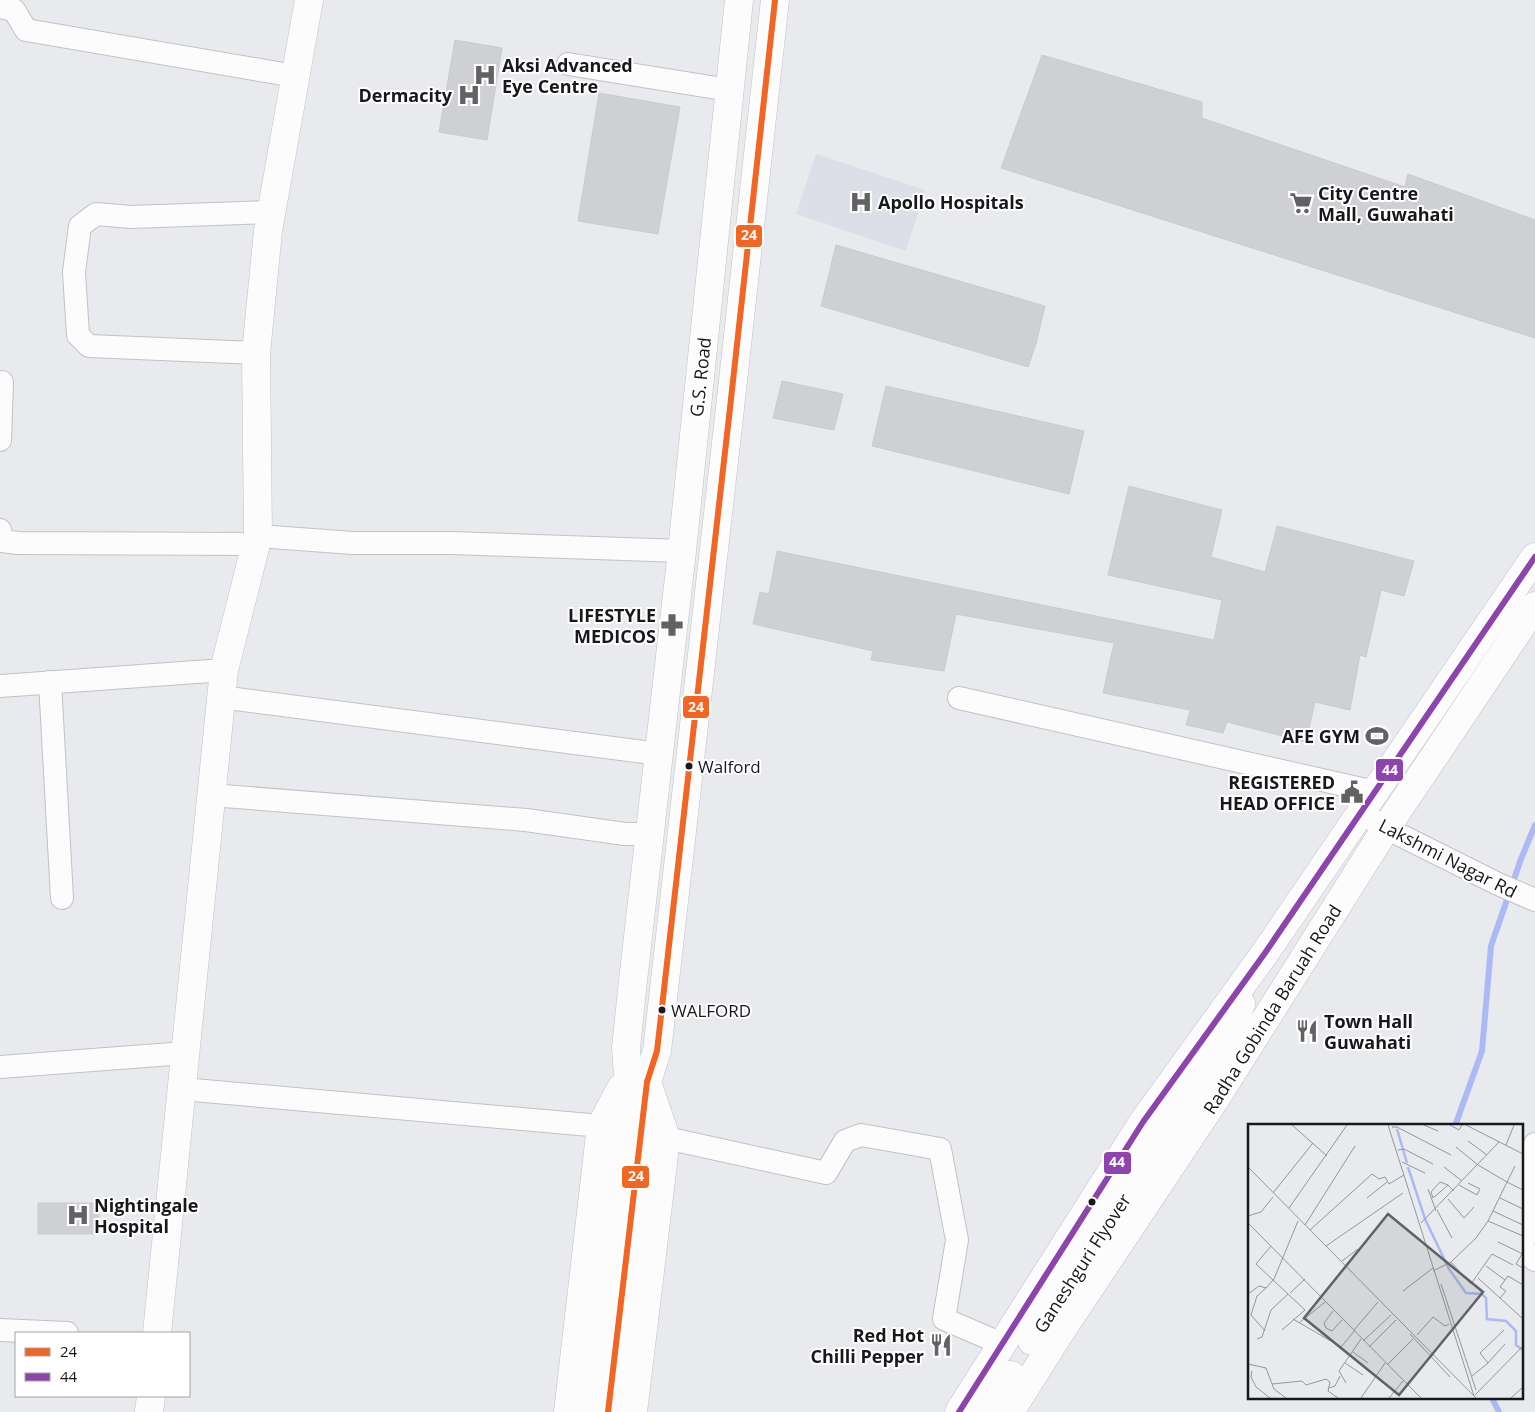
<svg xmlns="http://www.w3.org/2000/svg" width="1535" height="1412" font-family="'Open Sans',sans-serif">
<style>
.built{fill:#dcdee8}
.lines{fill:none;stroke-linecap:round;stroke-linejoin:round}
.stream{stroke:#abb9f4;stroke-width:6}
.building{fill:#cfd0d3;stroke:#cacbce}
.minor-casing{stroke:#c1c2c5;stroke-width:24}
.tertiary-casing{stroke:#c1c2c5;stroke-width:29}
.secondary-casing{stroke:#c1c2c5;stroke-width:29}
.primary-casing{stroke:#c1c2c5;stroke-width:29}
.minor{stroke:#fcfcfc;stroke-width:22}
.tertiary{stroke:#fcfcfc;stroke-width:28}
.secondary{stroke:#fcfcfc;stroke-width:28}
.primary{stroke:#fcfcfc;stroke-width:28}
.bus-1-casing{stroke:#fff;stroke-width:10}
.bus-2-casing{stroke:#fff;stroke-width:10}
.bus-1{stroke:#f26522;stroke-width:6}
.bus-2{stroke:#8e44ad;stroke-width:6}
.bus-dot{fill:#17181a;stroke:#fff;stroke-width:2}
.labels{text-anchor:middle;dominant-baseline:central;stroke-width:4;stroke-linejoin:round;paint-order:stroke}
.bus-label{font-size:17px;fill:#17181a;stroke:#fff;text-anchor:start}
.poi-label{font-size:18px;font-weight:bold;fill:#17181a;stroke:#fff;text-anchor:start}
.street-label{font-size:18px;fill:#17181a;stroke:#fff}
.inset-river{fill:none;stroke:#abb9f4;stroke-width:2.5}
.inset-road{fill:none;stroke:#959699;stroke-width:1}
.view{fill:#606264;fill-opacity:0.15;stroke:#606264;stroke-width:2.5}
.inset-edge{fill:none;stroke:#17181a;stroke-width:2.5}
.line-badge{stroke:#fff;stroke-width:2}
.badge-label{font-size:14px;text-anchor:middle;font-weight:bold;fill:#fff}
</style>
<rect width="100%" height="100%" fill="#e9eaee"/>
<polygon class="built" points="816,154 925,190 906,251 796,214"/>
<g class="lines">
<g class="stream">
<polyline points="1455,1126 1482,1051 1491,946 1521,859 1535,825"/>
<polyline points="1492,1398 1499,1412"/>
</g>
</g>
<g class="building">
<polygon points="455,40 502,48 487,140 439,132"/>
<polygon points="1042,55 1202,102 1202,118 1405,187 1408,174 1535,220 1535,338 1001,168"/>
<polygon points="599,93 680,107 658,234 578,221"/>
<polygon points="836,245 1045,306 1036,344 1028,367 821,306"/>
<polygon points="782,381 843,394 834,430 773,418"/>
<polygon points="886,386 1084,431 1069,494 872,446"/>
<polygon points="1129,486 1222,510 1211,557 1265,572 1277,526 1414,561 1404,596 1381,590 1366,657 1360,655 1350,710 1315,702 1306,742 1227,722 1223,733 1186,725 1190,710 1103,693 1114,643 956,614 944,671 871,660 873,651 753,624 760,592 769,594 777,551 1214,640 1222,600 1108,575"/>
<rect x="38" y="1203" width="61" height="31"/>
</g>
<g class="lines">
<defs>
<g id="minor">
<polyline points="0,7 14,10 26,30 295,76"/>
<polyline points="568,64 729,90"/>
<polyline points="256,353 89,346 78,335 74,272 80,226 96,214 131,217 271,212"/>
<polyline points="0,382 2,382 0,440"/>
<polyline points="0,530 2,541 18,543 255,544"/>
<polyline points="258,536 353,543 452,543 682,551"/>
<polyline points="50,682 62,898"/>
<polyline points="0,686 224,670"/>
<polyline points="221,697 659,754"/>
<polyline points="959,698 1375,792"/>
<polyline points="211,795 526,820 625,834 650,834"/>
<polyline points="1361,813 1386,828 1498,884 1535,900"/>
<polyline points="0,1067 185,1053"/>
<polyline points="182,1089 601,1126"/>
<polyline points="666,1138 826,1173 845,1141 861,1135 940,1149 957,1240 944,1319 1002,1344"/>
<polyline points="1535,1144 1523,1250 1535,1260"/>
<polyline points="0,1330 67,1333"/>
</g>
<g id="tertiary">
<polyline points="157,1333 224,670 258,536 256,353 268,231 309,0"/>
<polyline points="149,1412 151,1396"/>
</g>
<g id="secondary">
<polyline points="1032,1341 1092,1246 1227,1040 1241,1004"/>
<polyline points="959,1412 1143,1122 1265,953 1535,557"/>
<polyline points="988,1412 1011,1375"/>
<polyline points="1010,1412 1059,1334 1216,1098 1386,828 1535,606"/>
</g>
<g id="primary">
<polyline points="568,1412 601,1126 621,1088"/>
<polyline points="588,1412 628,1075 626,1048 633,981 682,551 739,0"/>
<polyline points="608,1412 647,1082 657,1051 730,408 775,0"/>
<polyline points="633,1412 666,1138 649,1088"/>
</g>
</defs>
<use href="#minor" class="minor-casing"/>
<use href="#tertiary" class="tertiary-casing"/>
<use href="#secondary" class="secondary-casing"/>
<use href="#primary" class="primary-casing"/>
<use href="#minor" class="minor"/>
<use href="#tertiary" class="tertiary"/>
<use href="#secondary" class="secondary"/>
<use href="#primary" class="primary"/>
<defs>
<polyline id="bus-1" points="608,1412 647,1082 657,1051 730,408 775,0"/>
<polyline id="bus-2" points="959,1412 1143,1122 1265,953 1535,557"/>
</defs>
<use href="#bus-1" class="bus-1-casing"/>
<use href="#bus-2" class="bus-2-casing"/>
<use href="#bus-1" class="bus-1"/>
<use href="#bus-2" class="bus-2"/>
</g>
<defs>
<symbol id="hospital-bare" viewBox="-9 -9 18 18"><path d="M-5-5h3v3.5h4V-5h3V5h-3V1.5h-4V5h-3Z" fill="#606264" stroke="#fff" stroke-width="2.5" paint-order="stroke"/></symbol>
<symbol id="supermarket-bare" viewBox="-9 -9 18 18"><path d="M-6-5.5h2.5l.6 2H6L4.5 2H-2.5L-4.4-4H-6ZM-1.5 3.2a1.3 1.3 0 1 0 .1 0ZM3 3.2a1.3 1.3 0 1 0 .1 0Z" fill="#606264" stroke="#fff" stroke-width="2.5" paint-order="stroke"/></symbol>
<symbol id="pharmacy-bare" viewBox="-9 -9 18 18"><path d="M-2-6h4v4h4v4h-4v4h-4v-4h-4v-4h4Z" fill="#606264" stroke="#fff" stroke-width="2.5" paint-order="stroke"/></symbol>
<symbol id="stadium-bare" viewBox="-9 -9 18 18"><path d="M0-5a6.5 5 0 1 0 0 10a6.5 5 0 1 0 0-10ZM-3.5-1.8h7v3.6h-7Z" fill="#606264" stroke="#fff" stroke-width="2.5" paint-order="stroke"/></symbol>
<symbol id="civic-bare" viewBox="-9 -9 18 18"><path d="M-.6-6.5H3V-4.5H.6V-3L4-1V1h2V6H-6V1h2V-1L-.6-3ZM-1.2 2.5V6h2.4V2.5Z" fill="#606264" stroke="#fff" stroke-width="2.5" paint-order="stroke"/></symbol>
<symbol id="restaurant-bare" viewBox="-9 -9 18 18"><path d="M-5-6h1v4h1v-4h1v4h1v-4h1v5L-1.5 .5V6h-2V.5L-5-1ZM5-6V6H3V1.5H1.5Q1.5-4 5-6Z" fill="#606264" stroke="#fff" stroke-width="2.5" paint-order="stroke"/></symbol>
</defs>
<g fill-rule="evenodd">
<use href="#hospital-bare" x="469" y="59" width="32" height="32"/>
<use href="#hospital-bare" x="453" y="79" width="32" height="32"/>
<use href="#hospital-bare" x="845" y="186" width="32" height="32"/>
<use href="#supermarket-bare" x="1285" y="187" width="32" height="32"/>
<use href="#pharmacy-bare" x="656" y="609" width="32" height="32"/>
<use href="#stadium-bare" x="1361" y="720" width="32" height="32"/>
<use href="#civic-bare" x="1336" y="776" width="32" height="32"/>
<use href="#restaurant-bare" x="1291" y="1015" width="32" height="32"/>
<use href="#hospital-bare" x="62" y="1199" width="32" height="32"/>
<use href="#restaurant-bare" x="925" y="1329" width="32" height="32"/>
</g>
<g class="bus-dot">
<circle cx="689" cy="766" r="4.5"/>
<circle cx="662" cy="1010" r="4.5"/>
<circle cx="1092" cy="1202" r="4.5"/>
</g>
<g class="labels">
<g class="bus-label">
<text x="698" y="766">Walford</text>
<text x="671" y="1010">WALFORD</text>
</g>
<g class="poi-label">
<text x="502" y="65">Aksi Advanced<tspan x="502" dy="21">Eye Centre</tspan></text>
<text x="452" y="95" text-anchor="end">Dermacity</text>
<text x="1318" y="193">City Centre<tspan x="1318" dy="21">Mall, Guwahati</tspan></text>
<text x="878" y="202">Apollo Hospitals</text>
<text x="656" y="615" text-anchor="end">LIFESTYLE<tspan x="656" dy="21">MEDICOS</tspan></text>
<text x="1360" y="736" text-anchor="end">AFE GYM</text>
<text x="1335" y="782" text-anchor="end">REGISTERED<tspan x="1335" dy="21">HEAD OFFICE</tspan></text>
<text x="1324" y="1021">Town Hall<tspan x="1324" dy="21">Guwahati</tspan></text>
<text x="94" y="1205">Nightingale<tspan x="94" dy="21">Hospital</tspan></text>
<text x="924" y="1335" text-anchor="end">Red Hot<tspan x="924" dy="21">Chilli Pepper</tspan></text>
</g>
<g class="street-label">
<text transform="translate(700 377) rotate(-84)">G.S. Road</text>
<text transform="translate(1448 858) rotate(27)">Lakshmi Nagar Rd</text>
<text transform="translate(1272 1009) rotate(-58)">Radha Gobinda Baruah Road</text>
<text transform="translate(1082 1263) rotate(-57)">Ganeshguri Flyover</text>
</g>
</g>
<g transform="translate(1248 1124)">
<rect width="275" height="275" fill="#e9eaee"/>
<path class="inset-river" d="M 149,5 L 159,39M 160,43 L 177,95 L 201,145 L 218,169 L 234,170 L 238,174 L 239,195 L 258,197 L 268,207 L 268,221 L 275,226"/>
<path class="inset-road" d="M 44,1 L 79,32M 140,1 L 226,272M 176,1 L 190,7M 202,1 L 211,6 L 214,1M 218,1 L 275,30M 144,3 L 149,3 L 203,31M 220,17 L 239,31M 258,21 L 266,1M 208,23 L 230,41 L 259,58 L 267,42M 150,26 L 156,25 L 185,40M 154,38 L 177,49M 0,43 L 228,274M 196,43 L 214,57M 200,61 L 192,58 L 183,68 L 185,74 L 200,61 L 206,67M 211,61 L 229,71 L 232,65 L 220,59M 180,65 L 188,87M 25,69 L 65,19M 119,74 L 139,58M 252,74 L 275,85M 200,75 L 216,94 L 226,83M 41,84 L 99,1M 189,86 L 204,114M 245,87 L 275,101M 0,92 L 13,88 L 25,73M 240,97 L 275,112M 0,99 L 173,274M 173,99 L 251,18M 57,101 L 107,22M 62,106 L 124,50 L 131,55 L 137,53 L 141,60 L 156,51M 250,118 L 275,130M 23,122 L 8,140 L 57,186 L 34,206M 78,122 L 155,69M 274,130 L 268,140 L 275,144M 94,137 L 110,125M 203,138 L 223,160 L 244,130 L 265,141M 238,142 L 257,156 L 260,152 L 275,161M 185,147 L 203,138 L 228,114 L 240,97 L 259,58 L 275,66M 230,154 L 275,195M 193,160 L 228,266M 155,167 L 185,144M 42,169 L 57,155M 0,170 L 11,162 L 18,164 L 26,155 L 50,97M 252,174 L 258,167 L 252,163 L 257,156M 85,187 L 76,199 L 78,204 L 84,207 L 94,196M 45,195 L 93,223 L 107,206M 51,199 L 77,178M 106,206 L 130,178M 17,207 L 3,191 L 9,172 L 18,164M 162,210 L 202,253M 169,211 L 185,193 L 197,202 L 201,200M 9,215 L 14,213 L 23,186 L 40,170M 115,217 L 143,191M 121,223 L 148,196M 105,228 L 120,239M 97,239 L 115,251M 240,239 L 257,220M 0,240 L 18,244 L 26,265 L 38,274M 139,241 L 165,215M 4,247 L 3,253 L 8,263 L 22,274M 224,252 L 240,239 L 232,229 L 256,206M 98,259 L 91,247 L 113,215M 24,260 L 54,257 L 58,261 L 78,255 L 82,258 L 80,267 L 90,274M 81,264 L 87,262 L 92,252M 227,271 L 275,222M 113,274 L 137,239M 141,274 L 155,257M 263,274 L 275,263"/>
<path class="view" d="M 140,90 L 235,168 L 151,271 L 56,194 Z"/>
<rect width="275" height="275" class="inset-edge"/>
</g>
<g class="line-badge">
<rect x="735" y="224" width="28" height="24" rx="5" fill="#f26522"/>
<rect x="682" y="695" width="28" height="24" rx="5" fill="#f26522"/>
<rect x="1375" y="758" width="29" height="24" rx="5" fill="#8e44ad"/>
<rect x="1103" y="1151" width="29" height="24" rx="5" fill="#8e44ad"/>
<rect x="621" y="1165" width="29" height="24" rx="5" fill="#f26522"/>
</g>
<g class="badge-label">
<text x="749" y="240">24</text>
<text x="696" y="712">24</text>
<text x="1390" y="775">44</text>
<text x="1117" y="1167">44</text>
<text x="636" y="1181">24</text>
</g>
<rect x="15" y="1332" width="175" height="65" fill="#ffffff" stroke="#a2a3a3"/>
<rect x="25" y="1348" width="25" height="8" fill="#f26522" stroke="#a2a3a3"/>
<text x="60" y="1357" font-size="15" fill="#17181a">24</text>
<rect x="25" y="1373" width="25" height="8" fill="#8e44ad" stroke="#a2a3a3"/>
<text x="60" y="1382" font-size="15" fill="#17181a">44</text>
</svg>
